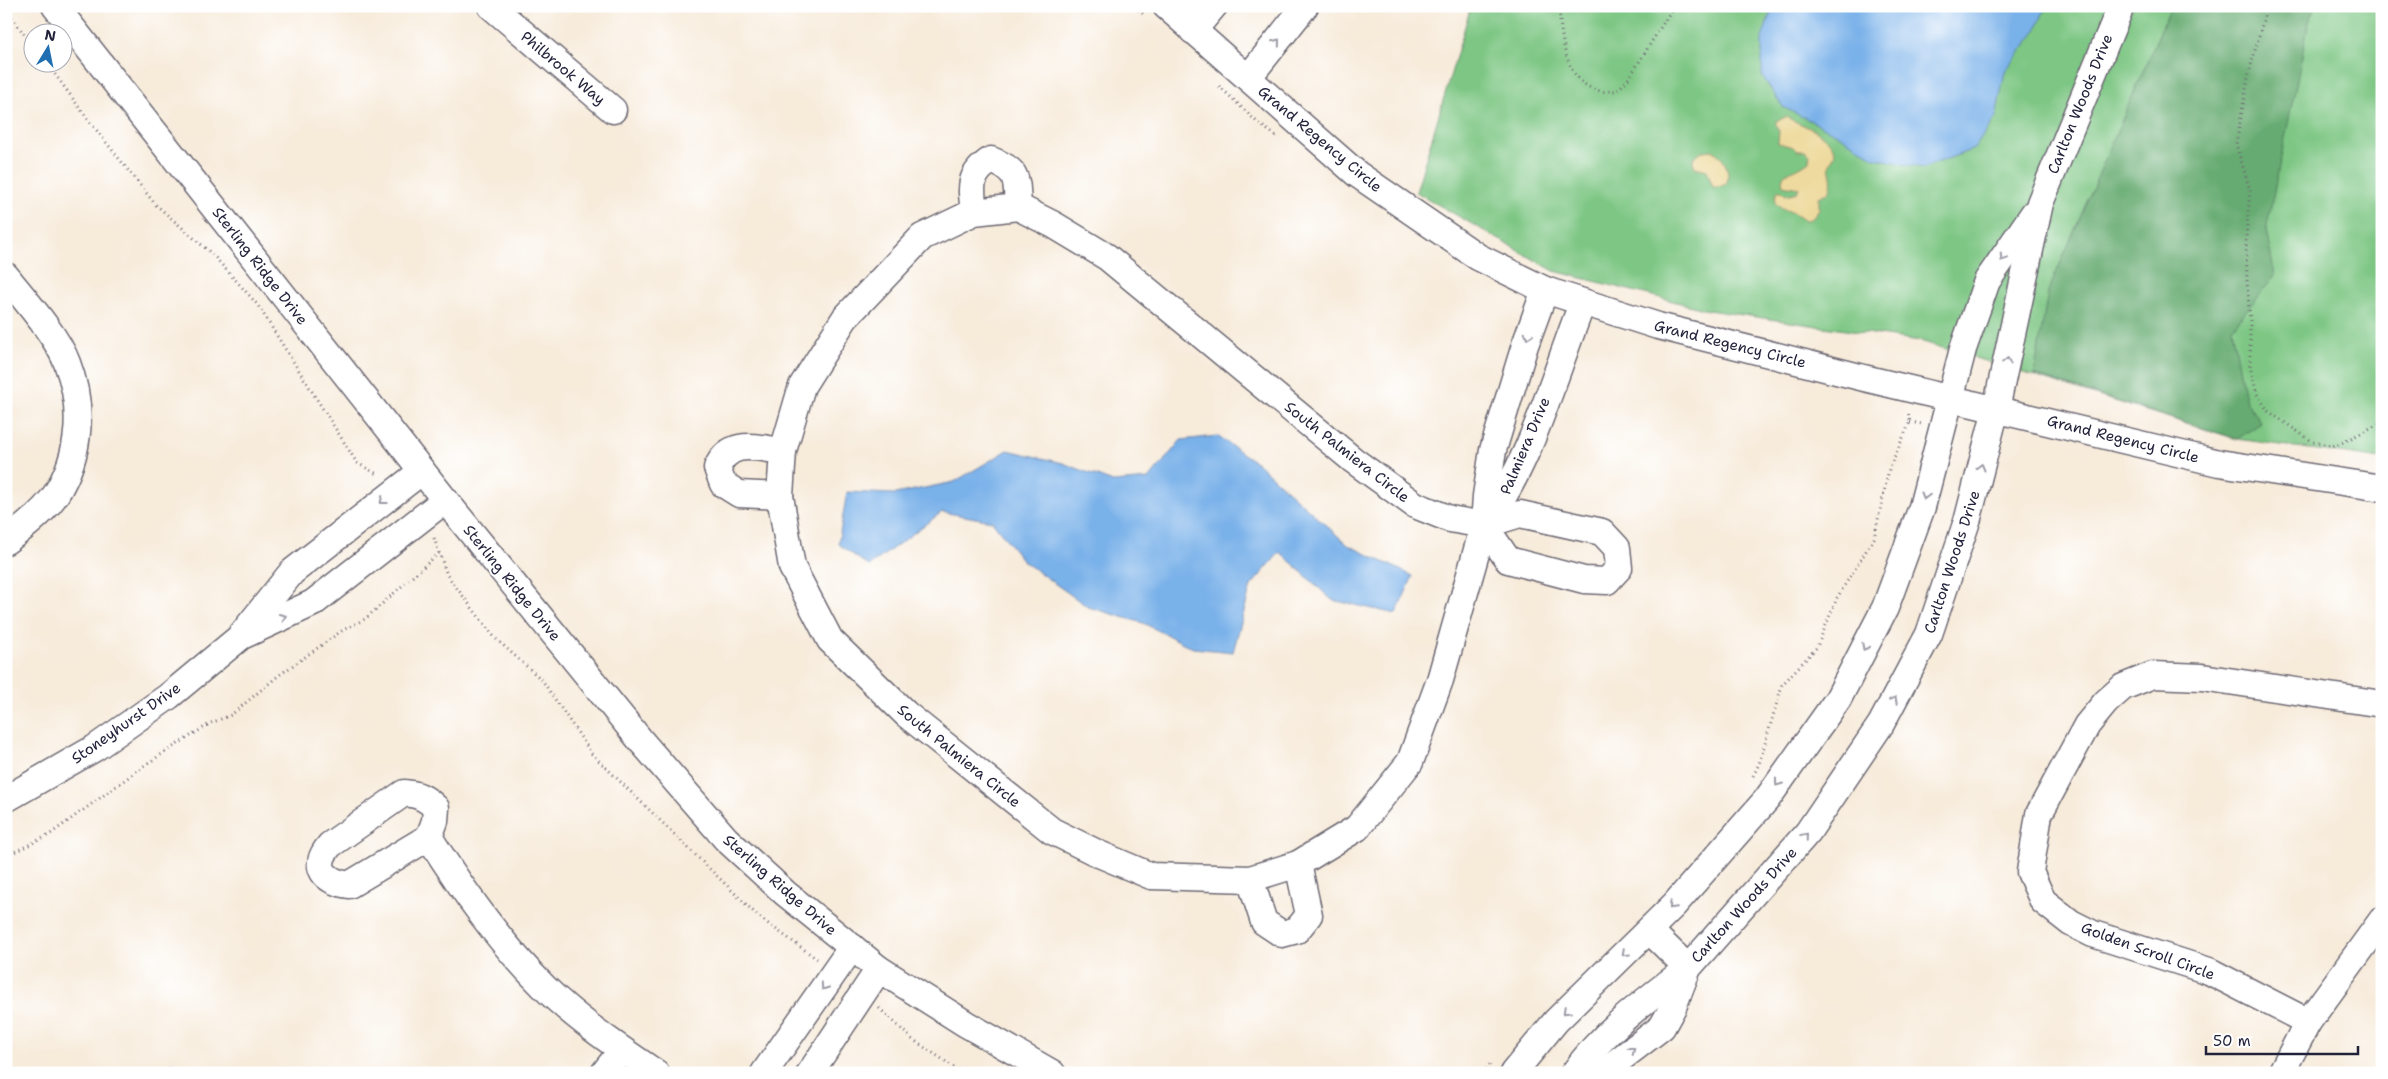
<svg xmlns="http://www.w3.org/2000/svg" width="2388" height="1079" font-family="'Shantell Sans',sans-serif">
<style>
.green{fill:#7dc683;stroke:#50745f}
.forest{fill:#66ab71;stroke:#446656}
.sand{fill:#eeda9e;stroke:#887e6c}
.water{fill:#79b1e9;stroke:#4e6a92}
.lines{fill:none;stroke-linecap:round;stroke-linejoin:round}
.stream{stroke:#79b1e9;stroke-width:6}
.minor-casing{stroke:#6d6873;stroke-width:29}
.path{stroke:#6d6873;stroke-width:3;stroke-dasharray:1 4;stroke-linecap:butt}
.minor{stroke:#fff;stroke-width:26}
.oneway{stroke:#9c9ca7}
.labels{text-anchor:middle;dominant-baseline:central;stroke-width:4;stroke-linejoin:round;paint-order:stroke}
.street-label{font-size:15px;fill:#22223b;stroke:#fff}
</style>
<rect width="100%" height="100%" fill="#fff"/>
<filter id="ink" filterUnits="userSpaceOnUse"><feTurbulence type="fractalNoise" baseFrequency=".02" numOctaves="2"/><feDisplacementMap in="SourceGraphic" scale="10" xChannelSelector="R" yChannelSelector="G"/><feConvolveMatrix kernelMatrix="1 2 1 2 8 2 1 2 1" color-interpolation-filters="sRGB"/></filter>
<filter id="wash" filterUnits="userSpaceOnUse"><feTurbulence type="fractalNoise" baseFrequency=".0096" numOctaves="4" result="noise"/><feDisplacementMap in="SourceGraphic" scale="20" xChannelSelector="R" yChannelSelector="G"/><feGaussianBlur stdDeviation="1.12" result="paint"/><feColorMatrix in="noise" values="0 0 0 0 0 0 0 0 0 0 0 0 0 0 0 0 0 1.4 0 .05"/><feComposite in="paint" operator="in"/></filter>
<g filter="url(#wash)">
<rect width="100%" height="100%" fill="#f7ebda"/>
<polygon class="green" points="1471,6 2382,6 2382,459 2237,439 1920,341 1708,310 1554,271 1416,192"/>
<polygon class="forest" points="2171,6 2316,6 2309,22 2266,230 2275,276 2232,328 2245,399 2261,423 2237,439 2034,375 2048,292"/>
<g class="sand">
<path d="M 1786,117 C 1804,127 1829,132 1835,153 L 1829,166 C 1830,176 1834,181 1829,192 L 1819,197 L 1819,209 L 1811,219 L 1805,220 C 1796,212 1785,211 1775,204 L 1776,194 L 1779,190 L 1786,195 L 1797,192 L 1799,188 L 1783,185 L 1782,180 L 1785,173 C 1793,171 1803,166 1809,161 L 1810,155 L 1805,151 L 1797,151 L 1793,147 L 1778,143 L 1779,131 L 1776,126 L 1776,121 Z"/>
<path d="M 1712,150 C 1723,156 1732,172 1726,184 L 1719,187 L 1713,187 L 1707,170 L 1695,167 L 1693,162 L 1694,157 L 1703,151 Z"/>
</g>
<g class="water">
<polygon points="1773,6 2046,6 2035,33 2005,71 1996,117 1974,149 1923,168 1875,158 1837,134 1783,107 1762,76 1762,38"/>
<polygon points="1217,436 1257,463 1348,545 1413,576 1396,614 1332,600 1280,552 1251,586 1233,652 1193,648 1143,623 1088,607 1023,561 992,521 942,512 869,566 838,544 847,492 895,494 954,482 1008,450 1063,463 1113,482 1149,479 1181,440"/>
</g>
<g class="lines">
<polyline class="stream" points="172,1065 174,1073"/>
</g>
</g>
<g filter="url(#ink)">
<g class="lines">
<defs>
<g id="minor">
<polyline points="55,6 445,500 641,741 726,839 785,893 879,969 966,1024 1052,1073"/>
<polyline points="491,6 613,110"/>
<polyline points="1166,6 1357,174 1478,257 1545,290 1658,326 1864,378 2219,463 2382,488"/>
<polyline points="1193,31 1214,6"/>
<polyline points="1248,78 1305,6"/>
<path d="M 974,212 C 971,187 968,175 991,160 C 1020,171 1016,179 1018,207"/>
<path d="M 6,276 C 25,300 57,336 67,363 C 84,407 81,454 56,494 C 46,510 21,530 6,541"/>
<path d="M 780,496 L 739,494 L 723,484 L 717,468 C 730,438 756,448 783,451"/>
<polyline points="1484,525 1508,560 1584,580 1607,581 1619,568 1617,548 1602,532 1520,514 1484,525 1450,519 1415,505 1353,460 1107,257 1054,225 1018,207 974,212 922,237 845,318 802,386 783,451 780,496 792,567 830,640 906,714 1052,831 1099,854 1151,876 1250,879 1298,864 1357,828 1410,762 1440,680 1484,525 1486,496 1493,450 1525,345 1545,290"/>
<path d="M 1485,525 C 1532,460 1553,378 1582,304"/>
<polyline points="244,635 313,603 445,500"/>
<path d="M 404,793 C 418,794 426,798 436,808 L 435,821 L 429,837 L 349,885 C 324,881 311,867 330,845 Z"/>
<polyline points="6,799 95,748 169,696 239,638 292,572 422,471"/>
<path d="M 429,837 C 463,891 499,942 544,987 C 577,1020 618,1047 656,1073"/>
<polyline points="1250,879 1264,922 1282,934 1297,930 1309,915 1298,864"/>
<polyline points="2308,1022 2209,971 2093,934 2071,923 2043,901 2030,872 2039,814 2087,725 2106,702 2123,687 2153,675 2202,677 2382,704"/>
<polyline points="604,1073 622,1050"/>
<polyline points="764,1073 852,947"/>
<polyline points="810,1073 879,969"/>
<polyline points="1513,1073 1556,1021 1674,905 1767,799 1838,699 1885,608 1922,507 1963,349 1987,281 2034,213"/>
<path d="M 1574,1073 C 1603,1031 1647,999 1688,968 L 1649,930"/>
<polyline points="1602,1073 1662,1027 1673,1007 1688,968 1808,832 1881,724 1929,634 1968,518 1996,409 2040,203 2121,6"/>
<polyline points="2281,1073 2308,1022 2382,920"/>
</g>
</defs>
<use href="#minor" class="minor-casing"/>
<g class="path">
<polyline points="1135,6 1145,16"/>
<path d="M 1559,6 C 1561,35 1564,85 1601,91 C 1606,92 1612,91 1617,91 L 1629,78 L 1674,6"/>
<polyline points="2267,6 2249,73 2236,144 2250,190 2246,239 2247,280 2250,321 2250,366 2257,394 2268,411 2313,442 2336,446 2382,422"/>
<polyline points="6,9 32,45"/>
<polyline points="46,62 90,122 155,204 212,254 257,304 357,463 379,475"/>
<polyline points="1219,86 1258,123 1276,136"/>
<polyline points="1910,422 1922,424"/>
<polyline points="434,538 447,575 495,638 542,680 592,754 759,917 817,959"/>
<polyline points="1753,776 1759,764 1782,685 1817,647 1837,598 1874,538 1889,469 1910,422 1908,411"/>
<polyline points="6,856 49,835 148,763 211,723 231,715 278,676 343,630 365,619 439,553"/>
<polyline points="879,1008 912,1039 963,1073"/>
<polyline points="1483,1073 1492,1062"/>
</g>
<use href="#minor" class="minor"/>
</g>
<defs><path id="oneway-chevron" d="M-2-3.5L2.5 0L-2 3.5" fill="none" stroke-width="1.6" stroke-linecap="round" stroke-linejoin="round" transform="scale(1.25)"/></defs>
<g class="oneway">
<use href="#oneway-chevron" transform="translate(1277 42) rotate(-51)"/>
<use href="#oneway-chevron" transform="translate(2003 258) rotate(124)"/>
<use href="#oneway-chevron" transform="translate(1528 336) rotate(109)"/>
<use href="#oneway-chevron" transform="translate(2007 361) rotate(-78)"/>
<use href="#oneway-chevron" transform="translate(1981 467) rotate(-75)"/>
<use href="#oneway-chevron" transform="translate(1925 496) rotate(105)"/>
<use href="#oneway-chevron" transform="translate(383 501) rotate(142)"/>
<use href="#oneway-chevron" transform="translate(283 617) rotate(-25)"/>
<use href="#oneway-chevron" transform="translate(1865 647) rotate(117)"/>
<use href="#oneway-chevron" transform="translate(1894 700) rotate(-62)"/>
<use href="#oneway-chevron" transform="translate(1778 783) rotate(126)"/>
<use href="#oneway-chevron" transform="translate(1805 836) rotate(-50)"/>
<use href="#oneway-chevron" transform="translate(1672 906) rotate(133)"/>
<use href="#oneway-chevron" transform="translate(1625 953) rotate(136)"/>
<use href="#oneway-chevron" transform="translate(824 987) rotate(125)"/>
<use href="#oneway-chevron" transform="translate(1566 1011) rotate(136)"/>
<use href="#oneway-chevron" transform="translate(1632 1050) rotate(-38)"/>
</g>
</g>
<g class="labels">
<g class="street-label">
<text transform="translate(563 68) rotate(40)">Philbrook Way</text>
<text transform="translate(2080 104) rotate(-68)">Carlton Woods Drive</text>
<text transform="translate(1320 139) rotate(40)">Grand Regency Circle</text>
<text transform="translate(260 266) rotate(52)">Sterling Ridge Drive</text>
<text transform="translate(1730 344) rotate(14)">Grand Regency Circle</text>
<text transform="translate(2123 439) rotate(14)">Grand Regency Circle</text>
<text transform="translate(1525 446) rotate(-67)">Palmiera Drive</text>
<text transform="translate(1347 452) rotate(38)">South Palmiera Circle</text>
<text transform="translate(1952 562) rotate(-72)">Carlton Woods Drive</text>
<text transform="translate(512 583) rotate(51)">Sterling Ridge Drive</text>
<text transform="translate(126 723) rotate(-35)">Stoneyhurst Drive</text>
<text transform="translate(959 756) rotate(39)">South Palmiera Circle</text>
<text transform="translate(780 885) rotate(41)">Sterling Ridge Drive</text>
<text transform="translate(1744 905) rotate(-48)">Carlton Woods Drive</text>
<text transform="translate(2148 951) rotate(20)">Golden Scroll Circle</text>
</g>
</g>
<rect width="2388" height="1079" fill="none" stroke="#fff" stroke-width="25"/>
<g transform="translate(48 48) rotate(10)"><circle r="24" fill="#ffffff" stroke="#a7a7b1"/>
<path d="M0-4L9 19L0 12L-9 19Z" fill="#1f6fb2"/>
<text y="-8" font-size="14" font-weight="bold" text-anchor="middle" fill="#22223b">N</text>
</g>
<path d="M2206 1046v8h152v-8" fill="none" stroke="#22223b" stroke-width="2.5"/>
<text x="2213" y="1046" font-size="15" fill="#22223b" stroke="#ffffff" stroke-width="4" paint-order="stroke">50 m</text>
</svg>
